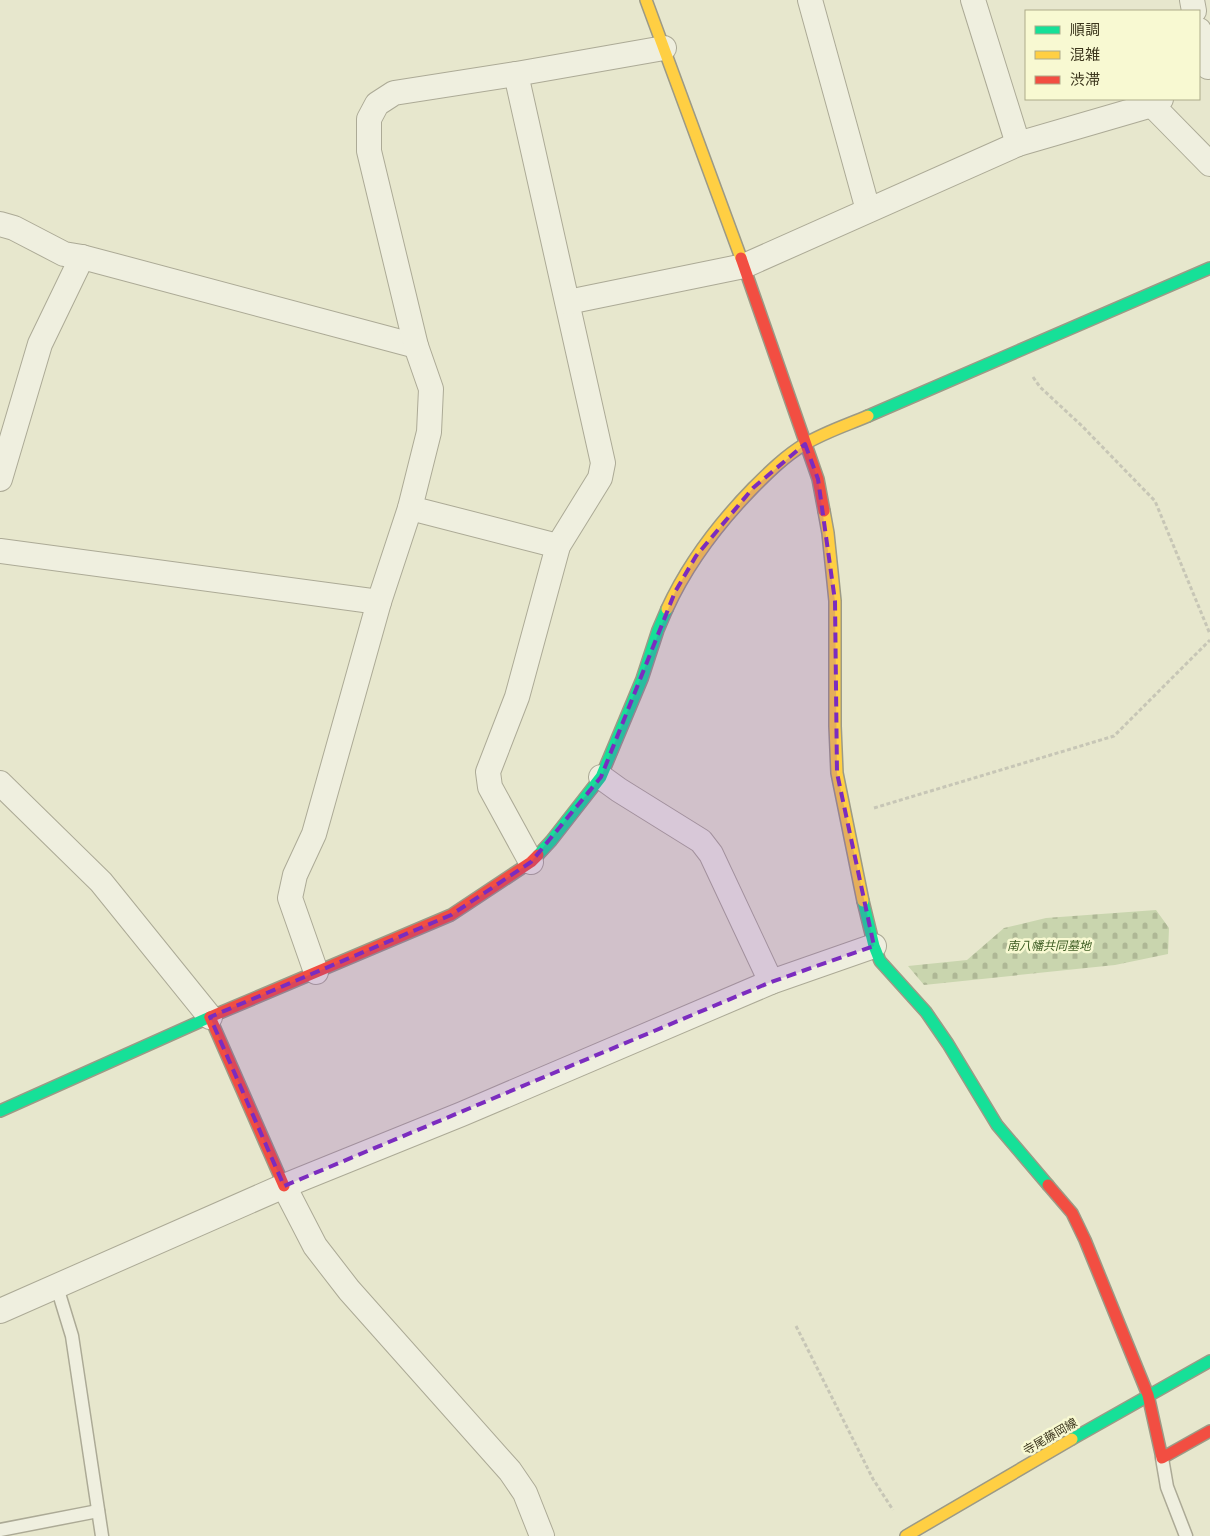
<svg xmlns="http://www.w3.org/2000/svg" width="1210" height="1536" font-family="'Libre Baskerville','Noto Sans JP',serif">
<style>
.cemetery{fill:url(#cemetery-stones)}
.lines{fill:none;stroke-linecap:round;stroke-linejoin:round}
.lane-casing{stroke:#acaa96;stroke-width:15}
.street-casing{stroke:#acaa96;stroke-width:26}
.fast-casing{stroke:#9c9a86;stroke-width:14}
.slow-casing{stroke:#9c9a86;stroke-width:14}
.jam-casing{stroke:#9c9a86;stroke-width:14}
.path{stroke:#c7c6b6;stroke-width:3;stroke-dasharray:4 2.5;stroke-linecap:butt}
.lane{stroke:#efefdf;stroke-width:12}
.street{stroke:#efefdf;stroke-width:24}
.fast{stroke:#16e098;stroke-width:11}
.slow{stroke:#ffcf43;stroke-width:11}
.jam{stroke:#f24e42;stroke-width:11}
.marked{fill:#7b2cbf;fill-opacity:0.2;stroke:#7b2cbf;stroke-width:4;stroke-dasharray:10 6;stroke-linejoin:round}
.labels{text-anchor:middle;dominant-baseline:central;stroke-width:5;stroke-linejoin:round;paint-order:stroke}
.park-label{font-size:12px;font-style:italic;fill:#3b5b21;stroke:#f8f9d2}
.street-label{font-size:12px;fill:#3c361d;stroke:#f8f9d2}
</style>
<defs>
<pattern id="cemetery-stones" width="16" height="16" patternUnits="userSpaceOnUse" patternTransform="scale(1.25)"><rect width="16" height="16" fill="#c9d5ae"/><path d="M2 7V4a2 2 0 0 1 4 0v3zM10 15v-3a2 2 0 0 1 4 0v3z" fill="#aeb795"/></pattern>
</defs>
<rect width="100%" height="100%" fill="#e7e7cd"/>
<polygon class="cemetery" points="1156,910 1169,928 1168,954 1115,965 924,985 908,966 967,960 1004,928 1046,918"/>
<g class="lines">
<defs>
<g id="lane">
<polyline points="57,1287 72,1336 102,1536"/>
<polyline points="1162,1458 1167,1487 1186,1536"/>
<polyline points="0,1530 98,1511"/>
</g>
<g id="street">
<polyline points="810,0 868,210"/>
<polyline points="973,0 1018,144"/>
<polyline points="1192,0 1194,11"/>
<polyline points="1199,30 1208,67"/>
<polyline points="516,74 603,463 600,478 558,546 517,697 488,772 490,787 531,862"/>
<polyline points="1152,105 1210,164"/>
<polyline points="0,224 14,228 64,254 82,257 416,346"/>
<polyline points="568,302 744,266 1018,144 1152,105 1161,99"/>
<polyline points="0,479 40,344 82,257"/>
<polyline points="410,508 558,546"/>
<polyline points="0,551 379,602"/>
<polyline points="601,777 619,790 701,841 711,854 771,982"/>
<polyline points="0,783 101,882 210,1017"/>
<polyline points="316,972 290,898 295,875 314,834 379,602 410,508 429,432 431,389 416,346 369,151 369,119 377,104 394,93 516,74 664,48"/>
<polyline points="284,1186 315,1246 349,1290 510,1471 525,1493 542,1536"/>
<polyline points="0,1311 284,1186 462,1114 771,982 874,946"/>
</g>
<g id="fast">
<polyline points="868,416 1210,268"/>
<polyline points="538,855 551,841 601,777 642,679 658,630 667,609"/>
<polyline points="863,901 874,946 880,961 926,1012 948,1044 997,1125 1048,1185"/>
<polyline points="0,1111 210,1017"/>
<polyline points="1072,1439 1210,1361"/>
</g>
<g id="slow">
<polyline points="646,0 741,258"/>
<polyline points="824,511 828,533 835,601 835,726 837,773 863,901"/>
<path d="M 667,609 C 688,563 718,524 753,488 C 769,472 785,456 805,444 C 825,432 847,425 868,416"/>
<polyline points="906,1536 1072,1439"/>
</g>
<g id="jam">
<polyline points="741,258 818,479 824,511"/>
<polyline points="210,1017 284,1186"/>
<polyline points="210,1017 451,915 531,862 538,855"/>
<polyline points="1048,1185 1072,1213 1085,1240 1148,1395 1162,1458 1210,1431"/>
</g>
</defs>
<use href="#lane" class="lane-casing"/>
<use href="#street" class="street-casing"/>
<use href="#fast" class="fast-casing"/>
<use href="#slow" class="slow-casing"/>
<use href="#jam" class="jam-casing"/>
<g class="path">
<polyline points="1033,377 1040,387 1082,426 1155,501 1210,634"/>
<polyline points="874,808 1114,736 1210,640"/>
<polyline points="796,1326 873,1479 893,1510"/>
</g>
<use href="#lane" class="lane"/>
<use href="#street" class="street"/>
<use href="#fast" class="fast"/>
<use href="#slow" class="slow"/>
<use href="#jam" class="jam"/>
</g>
<path class="marked" d="M 805,444 L 818,479 L 835,601 L 837,773 L 874,946 L 771,982 L 284,1186 L 210,1017 L 451,915 L 531,862 L 601,777 L 675,592 L 696,556 L 753,488 Z"/>
<g class="labels">
<g class="park-label">
<text x="1049" y="945">南八幡共同墓地</text>
</g>
<g class="street-label">
<text transform="translate(1050 1436) rotate(-30)">寺尾藤岡線</text>
</g>
</g>
<rect x="1025" y="10" width="175" height="90" fill="#f8f9d2" stroke="#adab8a"/>
<rect x="1035" y="26" width="25" height="8" fill="#16e098" stroke="#adab8a"/>
<text x="1070" y="35" font-size="15" fill="#3c361d">順調</text>
<rect x="1035" y="51" width="25" height="8" fill="#ffcf43" stroke="#adab8a"/>
<text x="1070" y="60" font-size="15" fill="#3c361d">混雑</text>
<rect x="1035" y="76" width="25" height="8" fill="#f24e42" stroke="#adab8a"/>
<text x="1070" y="85" font-size="15" fill="#3c361d">渋滞</text>
</svg>
